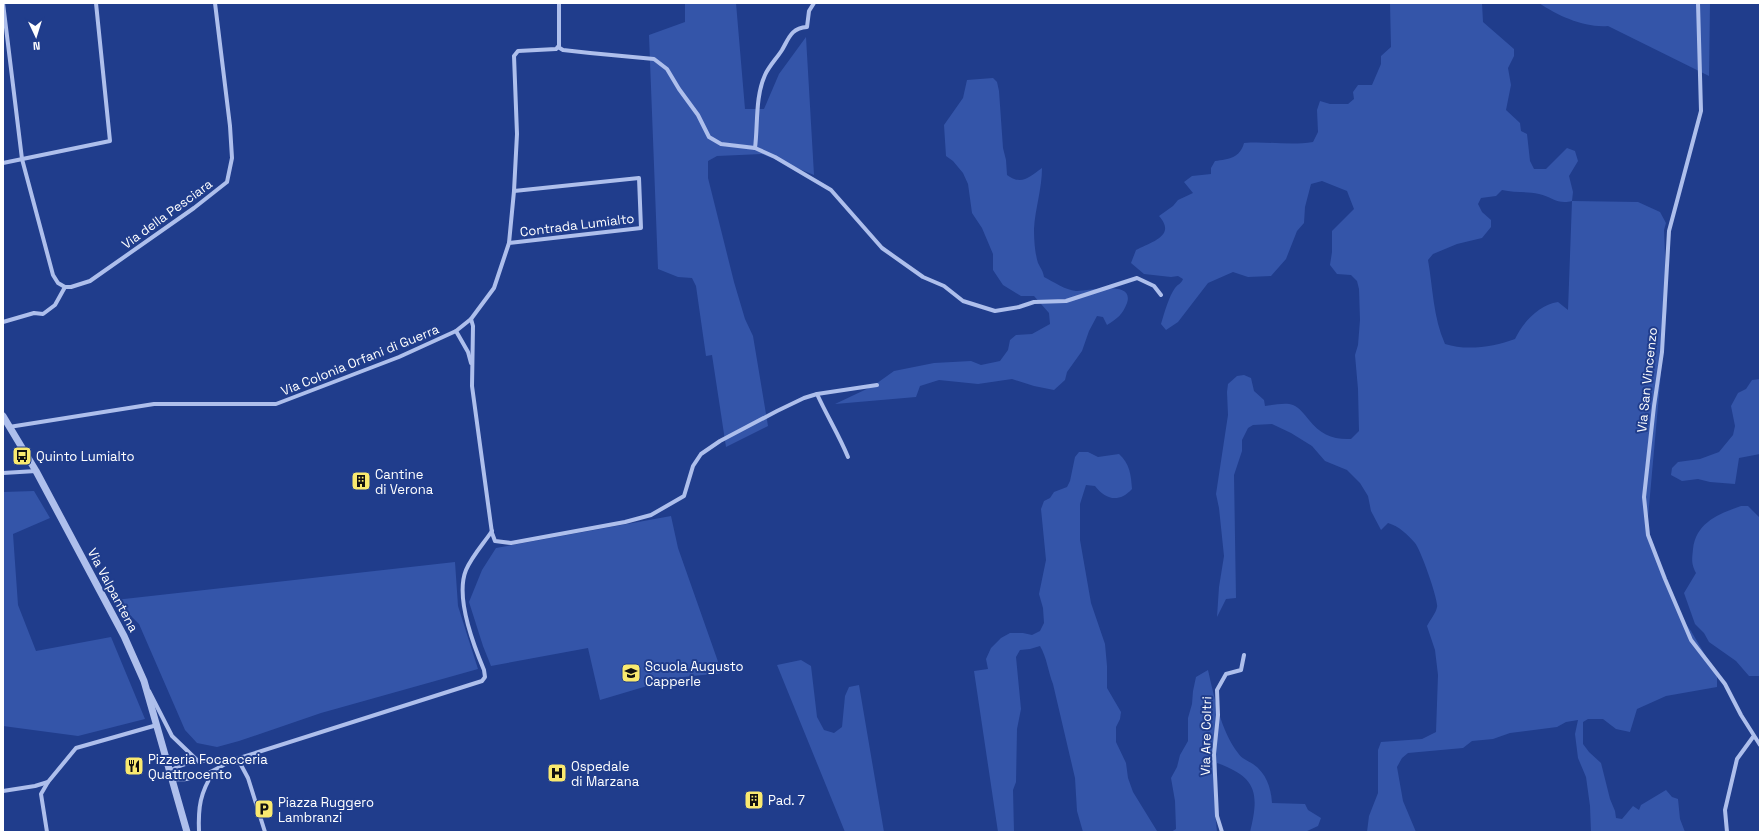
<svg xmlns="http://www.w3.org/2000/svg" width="1763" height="835" font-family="'Space Grotesk',sans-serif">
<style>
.green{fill:#3455a9;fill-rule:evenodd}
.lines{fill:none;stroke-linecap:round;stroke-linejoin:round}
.minor{stroke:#aebfec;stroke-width:4}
.tertiary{stroke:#aebfec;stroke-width:7}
.labels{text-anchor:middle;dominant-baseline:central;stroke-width:4;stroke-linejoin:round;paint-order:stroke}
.street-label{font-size:13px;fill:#fff;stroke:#203d8c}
.poi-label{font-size:13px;fill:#fff;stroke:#203d8c;text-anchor:start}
</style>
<rect width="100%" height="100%" fill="#203d8c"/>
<g class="green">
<polygon points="685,3 736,3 745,109 764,109 779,74 806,37 814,175 762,154 717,156 708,161 708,178 734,282 745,319 753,336 768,426 726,447 712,355 706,356 696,286 692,278 678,277 658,269 649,35 685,22"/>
<path d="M 1390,3 L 1482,3 L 1483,22 L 1514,49 L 1514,56 L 1508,68 L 1511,85 L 1506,110 L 1520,123 L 1521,131 L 1527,134 L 1530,161 L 1534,169 L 1546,169 L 1567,148 L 1575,151 L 1578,161 L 1569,176 L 1573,192 L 1572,201 L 1638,202 L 1660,212 L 1666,223 L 1664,230 L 1667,305 L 1647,529 L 1679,615 L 1691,631 L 1717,675 L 1717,687 L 1666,696 L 1637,709 L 1630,732 L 1616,729 L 1603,719 L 1588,719 L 1583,722 L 1583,744 L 1589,752 L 1601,763 L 1610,799 L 1615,811 L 1616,818 L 1622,819 L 1633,806 L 1639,810 L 1641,805 L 1666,790 L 1672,797 L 1678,799 L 1680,819 L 1685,832 L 1591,832 L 1590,806 L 1586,777 L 1578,758 L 1575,734 L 1578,720 L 1566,722 L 1557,727 L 1510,733 L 1493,739 L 1472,741 L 1463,748 L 1408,753 L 1402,758 L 1397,767 L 1403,801 L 1416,832 L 1367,832 L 1369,816 L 1378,793 L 1378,750 L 1381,742 L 1422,739 L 1436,732 L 1438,675 L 1435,650 L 1427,626 C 1430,620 1436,613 1437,607 C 1439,601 1420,548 1415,543 C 1408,535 1399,526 1388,523 L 1381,530 L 1371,511 L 1368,496 L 1360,483 L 1347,470 L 1325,461 L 1312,446 L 1291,433 L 1272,424 L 1253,425 L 1248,428 L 1242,440 L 1242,451 L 1234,475 L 1236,598 L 1226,599 L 1217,617 L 1219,587 L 1224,556 L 1219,508 L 1216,494 L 1228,415 L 1227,392 L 1228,384 L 1237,376 L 1244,375 L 1251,378 L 1254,391 L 1264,400 L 1265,406 C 1273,405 1286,402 1293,405 C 1300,408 1304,414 1309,420 C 1320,434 1333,440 1351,439 L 1359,431 L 1358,389 L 1355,355 L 1358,345 L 1360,320 L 1359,289 L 1357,281 L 1351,275 L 1337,274 L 1330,265 L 1332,252 L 1332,231 L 1354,209 L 1347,191 L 1322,181 L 1311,184 L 1305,207 L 1304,223 L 1297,231 L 1286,259 L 1271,276 L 1248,277 L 1233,272 L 1208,283 L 1178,322 L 1166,330 L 1161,324 C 1164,314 1169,296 1175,288 C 1178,284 1181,284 1183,279 L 1178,276 L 1171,277 L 1144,274 L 1131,263 L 1136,250 C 1151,242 1177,236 1159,216 L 1173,206 L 1178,200 L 1193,193 L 1184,182 L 1192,176 L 1211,174 L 1211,168 L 1215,161 C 1229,159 1240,158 1244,143 C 1268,141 1290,146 1313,142 L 1318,132 L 1317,110 L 1320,101 L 1330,104 L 1348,104 L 1354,99 L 1353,92 L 1358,85 L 1372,85 L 1381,64 L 1381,56 L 1391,47 ZM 1502,190 C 1514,193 1527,191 1539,194 C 1552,197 1558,205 1572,201 L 1568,310 L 1558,302 C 1539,305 1523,322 1515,339 C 1494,347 1466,351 1445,344 C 1433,317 1433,288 1428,260 L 1433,254 L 1457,244 L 1482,238 L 1491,227 L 1491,220 L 1482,212 L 1478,204 L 1481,198 L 1496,196 Z"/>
<path d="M 1539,3 L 1710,3 L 1709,76 L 1608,26 C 1585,28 1558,16 1539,3 Z"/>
<path d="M 993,78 L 997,82 L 999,91 L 1003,148 L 1006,160 L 1007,175 C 1022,186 1029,177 1042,168 C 1042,189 1035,209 1034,229 C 1034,239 1035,254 1038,263 C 1041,269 1043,271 1044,277 C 1054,282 1065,290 1076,291 C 1086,292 1135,279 1127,303 C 1123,314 1117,319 1107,325 L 1103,317 L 1097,316 L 1089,331 L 1082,351 L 1067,372 L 1065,380 L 1054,390 L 1034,386 L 1012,379 L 978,384 L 939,380 L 920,386 L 916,397 L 835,404 L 873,386 L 894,371 L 934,363 L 971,361 L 981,365 L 1000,361 L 1008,350 L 1010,340 L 1016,335 L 1032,334 L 1050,324 L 1049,313 L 1034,296 L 1021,296 L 1003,285 L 993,270 L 993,254 L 982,228 L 972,213 L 968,184 L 963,173 L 953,161 L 946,156 L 944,125 L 963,98 L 967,80 Z"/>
<polygon points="1760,379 1760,454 1739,458 1735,484 1710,482 1698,479 1682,481 1671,475 1672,468 1678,462 1700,459 1719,452 1733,435 1735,426 1731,406 1738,393 1746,389 1752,380"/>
<path d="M 1079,452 L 1088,452 L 1098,457 L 1119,454 C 1130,464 1131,475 1132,489 C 1119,503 1106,500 1095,486 L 1086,485 L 1080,504 L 1080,540 L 1091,603 L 1105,644 L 1107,666 L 1107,688 L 1121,712 L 1120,719 L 1116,727 L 1116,742 L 1126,763 L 1128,778 L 1133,792 L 1157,831 L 1163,832 L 1083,832 L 1077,811 L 1075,778 L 1053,684 C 1048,671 1047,658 1040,646 L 1030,649 L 1020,650 L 1016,657 L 1021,709 L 1017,729 L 1016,782 L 1013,790 L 1014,832 L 998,832 L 974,671 L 988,669 L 986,659 L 991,648 L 1001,638 L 1010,633 L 1023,633 L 1032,635 L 1040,631 L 1044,623 L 1043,608 L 1039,594 L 1046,560 L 1041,509 L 1044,501 L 1050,498 L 1054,492 L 1067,487 L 1070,481 L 1075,457 Z"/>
<polygon points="34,491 50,518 13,534 18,605 36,651 111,637 145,719 78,736 3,726 3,492"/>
<path d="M 1741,506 L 1748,506 L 1760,518 L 1760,676 L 1749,676 L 1736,661 L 1709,642 L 1704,633 L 1695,624 L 1684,593 L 1696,573 C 1691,563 1692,560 1693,549 C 1696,523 1718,514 1741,506 Z"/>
<polygon points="671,516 678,548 722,673 674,678 600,700 588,648 491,666 483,646 469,602 482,570 496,548"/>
<polygon points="455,562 458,606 478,669 321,713 239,741 217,747 197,743 185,730 139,624 115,600"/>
<polygon points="801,660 811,666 817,717 824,730 834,733 842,727 845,696 849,687 859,685 884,832 845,832 777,665"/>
<path d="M 1208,670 C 1214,696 1221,731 1238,753 C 1241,758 1248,761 1253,764 C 1266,773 1271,787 1272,803 L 1305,804 L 1308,810 L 1321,818 L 1318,826 L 1305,832 L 1250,832 C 1260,792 1256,777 1217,763 L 1215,812 L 1217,832 L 1171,832 L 1176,829 L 1175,801 L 1171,778 L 1177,767 L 1180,755 L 1188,741 L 1188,718 L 1192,704 L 1193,691 L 1196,677 Z"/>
</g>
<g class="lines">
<g class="minor">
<polyline points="3,3 22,159 53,275 58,283 65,287"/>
<polyline points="1698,3 1701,111 1669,231 1662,352 1654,406 1644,497 1648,535 1665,579 1691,640 1725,684 1741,715 1760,745"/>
<polyline points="558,47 563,50 590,53 654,59 667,69 679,89 698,115 709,137 721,144 755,148 775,157 831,190 882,248 923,277 944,286 963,301 995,311 1019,307 1034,302 1066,301 1137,278 1154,286 1161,295"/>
<path d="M 755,148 C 758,125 755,97 765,75 C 769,66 777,58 782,50 C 789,38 791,28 807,27 L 809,11 L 814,3"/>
<polyline points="3,163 110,141 96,3"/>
<polyline points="509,243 514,191"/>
<polyline points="65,287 71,287 90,281 194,208 227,182 232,158 230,126 215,3"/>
<polyline points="471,319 473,326 472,386 492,533 495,541 511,543 625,522 651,515 684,496 693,466 701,454 720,441 777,411 804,398 817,394 877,385"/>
<polyline points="3,322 34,313 43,314 55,305 65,287"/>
<polyline points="456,331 468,352 471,363"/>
<path d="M 817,394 C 827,416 839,435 848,457"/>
<polyline points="9,427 154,404 276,404 399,357 456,331 471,319 494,288 509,243 641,228 639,178 514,191 517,134 514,56 518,51 556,49 559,46 559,3"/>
<polyline points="3,473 36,471"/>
<polyline points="149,691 172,736 198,761"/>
<path d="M 170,771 C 190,758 218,759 240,763 L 248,778 L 265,832"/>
<path d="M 172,779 C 195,781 211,773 230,761 L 482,681 L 485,677 L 484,670 C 473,644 455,597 466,570 C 472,556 484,543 492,531"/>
<polyline points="3,791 35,786 48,782"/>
<polyline points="47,832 41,794 48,782 76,748 157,725"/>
<path d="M 199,832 C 198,807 200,793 214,771"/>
<polyline points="1222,832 1217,816 1214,754 1218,715 1217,690 1226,674 1241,670 1244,655"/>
<polyline points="1727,832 1725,810 1737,759 1753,737"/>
</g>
<polyline class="tertiary" points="3,416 36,471 124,636 144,681 187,832"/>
</g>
<defs>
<symbol id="bus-square" viewBox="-11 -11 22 22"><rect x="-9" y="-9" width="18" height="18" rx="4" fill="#f9e96f" stroke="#203d8c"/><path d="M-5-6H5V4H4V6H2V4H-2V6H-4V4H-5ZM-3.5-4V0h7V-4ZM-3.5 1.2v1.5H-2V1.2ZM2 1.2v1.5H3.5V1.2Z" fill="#111"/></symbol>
<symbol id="building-square" viewBox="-11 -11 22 22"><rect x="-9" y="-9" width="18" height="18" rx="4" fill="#f9e96f" stroke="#203d8c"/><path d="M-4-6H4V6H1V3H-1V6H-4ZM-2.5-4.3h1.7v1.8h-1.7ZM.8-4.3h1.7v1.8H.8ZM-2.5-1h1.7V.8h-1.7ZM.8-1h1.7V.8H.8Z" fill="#111"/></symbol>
<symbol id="school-square" viewBox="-11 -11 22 22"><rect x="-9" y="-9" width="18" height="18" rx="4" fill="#f9e96f" stroke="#203d8c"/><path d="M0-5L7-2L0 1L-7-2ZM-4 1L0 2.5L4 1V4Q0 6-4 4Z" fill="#111"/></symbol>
<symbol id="restaurant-square" viewBox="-11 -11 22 22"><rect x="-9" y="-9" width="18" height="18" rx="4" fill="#f9e96f" stroke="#203d8c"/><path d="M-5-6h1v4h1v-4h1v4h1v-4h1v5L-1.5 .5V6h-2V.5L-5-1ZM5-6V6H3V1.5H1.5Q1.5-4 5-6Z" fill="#111"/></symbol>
<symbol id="hospital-square" viewBox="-11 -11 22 22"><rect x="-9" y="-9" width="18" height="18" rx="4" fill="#f9e96f" stroke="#203d8c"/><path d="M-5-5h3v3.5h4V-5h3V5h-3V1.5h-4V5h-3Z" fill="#111"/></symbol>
<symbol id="parking-square" viewBox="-11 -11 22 22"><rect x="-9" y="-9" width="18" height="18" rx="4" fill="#f9e96f" stroke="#203d8c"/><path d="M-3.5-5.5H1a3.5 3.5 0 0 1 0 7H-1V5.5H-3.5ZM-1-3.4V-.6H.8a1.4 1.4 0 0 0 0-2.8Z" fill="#111"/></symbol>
</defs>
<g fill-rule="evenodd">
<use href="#bus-square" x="11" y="445" width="22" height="22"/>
<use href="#building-square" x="350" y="470" width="22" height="22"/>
<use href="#school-square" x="620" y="662" width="22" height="22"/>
<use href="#restaurant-square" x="123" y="755" width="22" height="22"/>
<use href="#hospital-square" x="546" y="762" width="22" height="22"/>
<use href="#building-square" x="743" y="789" width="22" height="22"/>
<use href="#parking-square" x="253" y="798" width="22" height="22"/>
</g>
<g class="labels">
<g class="street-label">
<text transform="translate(167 214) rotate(-36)">Via della Pesciara</text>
<text transform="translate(577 225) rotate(-7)">Contrada Lumialto</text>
<text transform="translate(360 360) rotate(-22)">Via Colonia Orfani di Guerra</text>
<text transform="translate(1647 380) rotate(-84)">Via San Vincenzo</text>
<text transform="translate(113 590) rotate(62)">Via Valpantena</text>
<text transform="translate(1206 736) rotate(-89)">Via Are Coltri</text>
</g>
<g class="poi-label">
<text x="36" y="456">Quinto Lumialto</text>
<text x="375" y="474">Cantine<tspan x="375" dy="15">di Verona</tspan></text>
<text x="645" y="666">Scuola Augusto<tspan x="645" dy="15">Capperle</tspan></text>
<text x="148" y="759">Pizzeria Focacceria<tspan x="148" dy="15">Quattrocento</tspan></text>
<text x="571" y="766">Ospedale<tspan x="571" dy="15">di Marzana</tspan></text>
<text x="768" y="800">Pad. 7</text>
<text x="278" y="802">Piazza Ruggero<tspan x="278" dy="15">Lambranzi</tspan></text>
</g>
</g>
<rect width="1763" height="835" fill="none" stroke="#ffffff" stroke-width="8"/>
<g transform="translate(36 36) rotate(176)" stroke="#203d8c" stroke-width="3" paint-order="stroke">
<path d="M0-3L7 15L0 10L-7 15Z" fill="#ffffff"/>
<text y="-6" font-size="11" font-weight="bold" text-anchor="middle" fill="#ffffff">N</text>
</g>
</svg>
